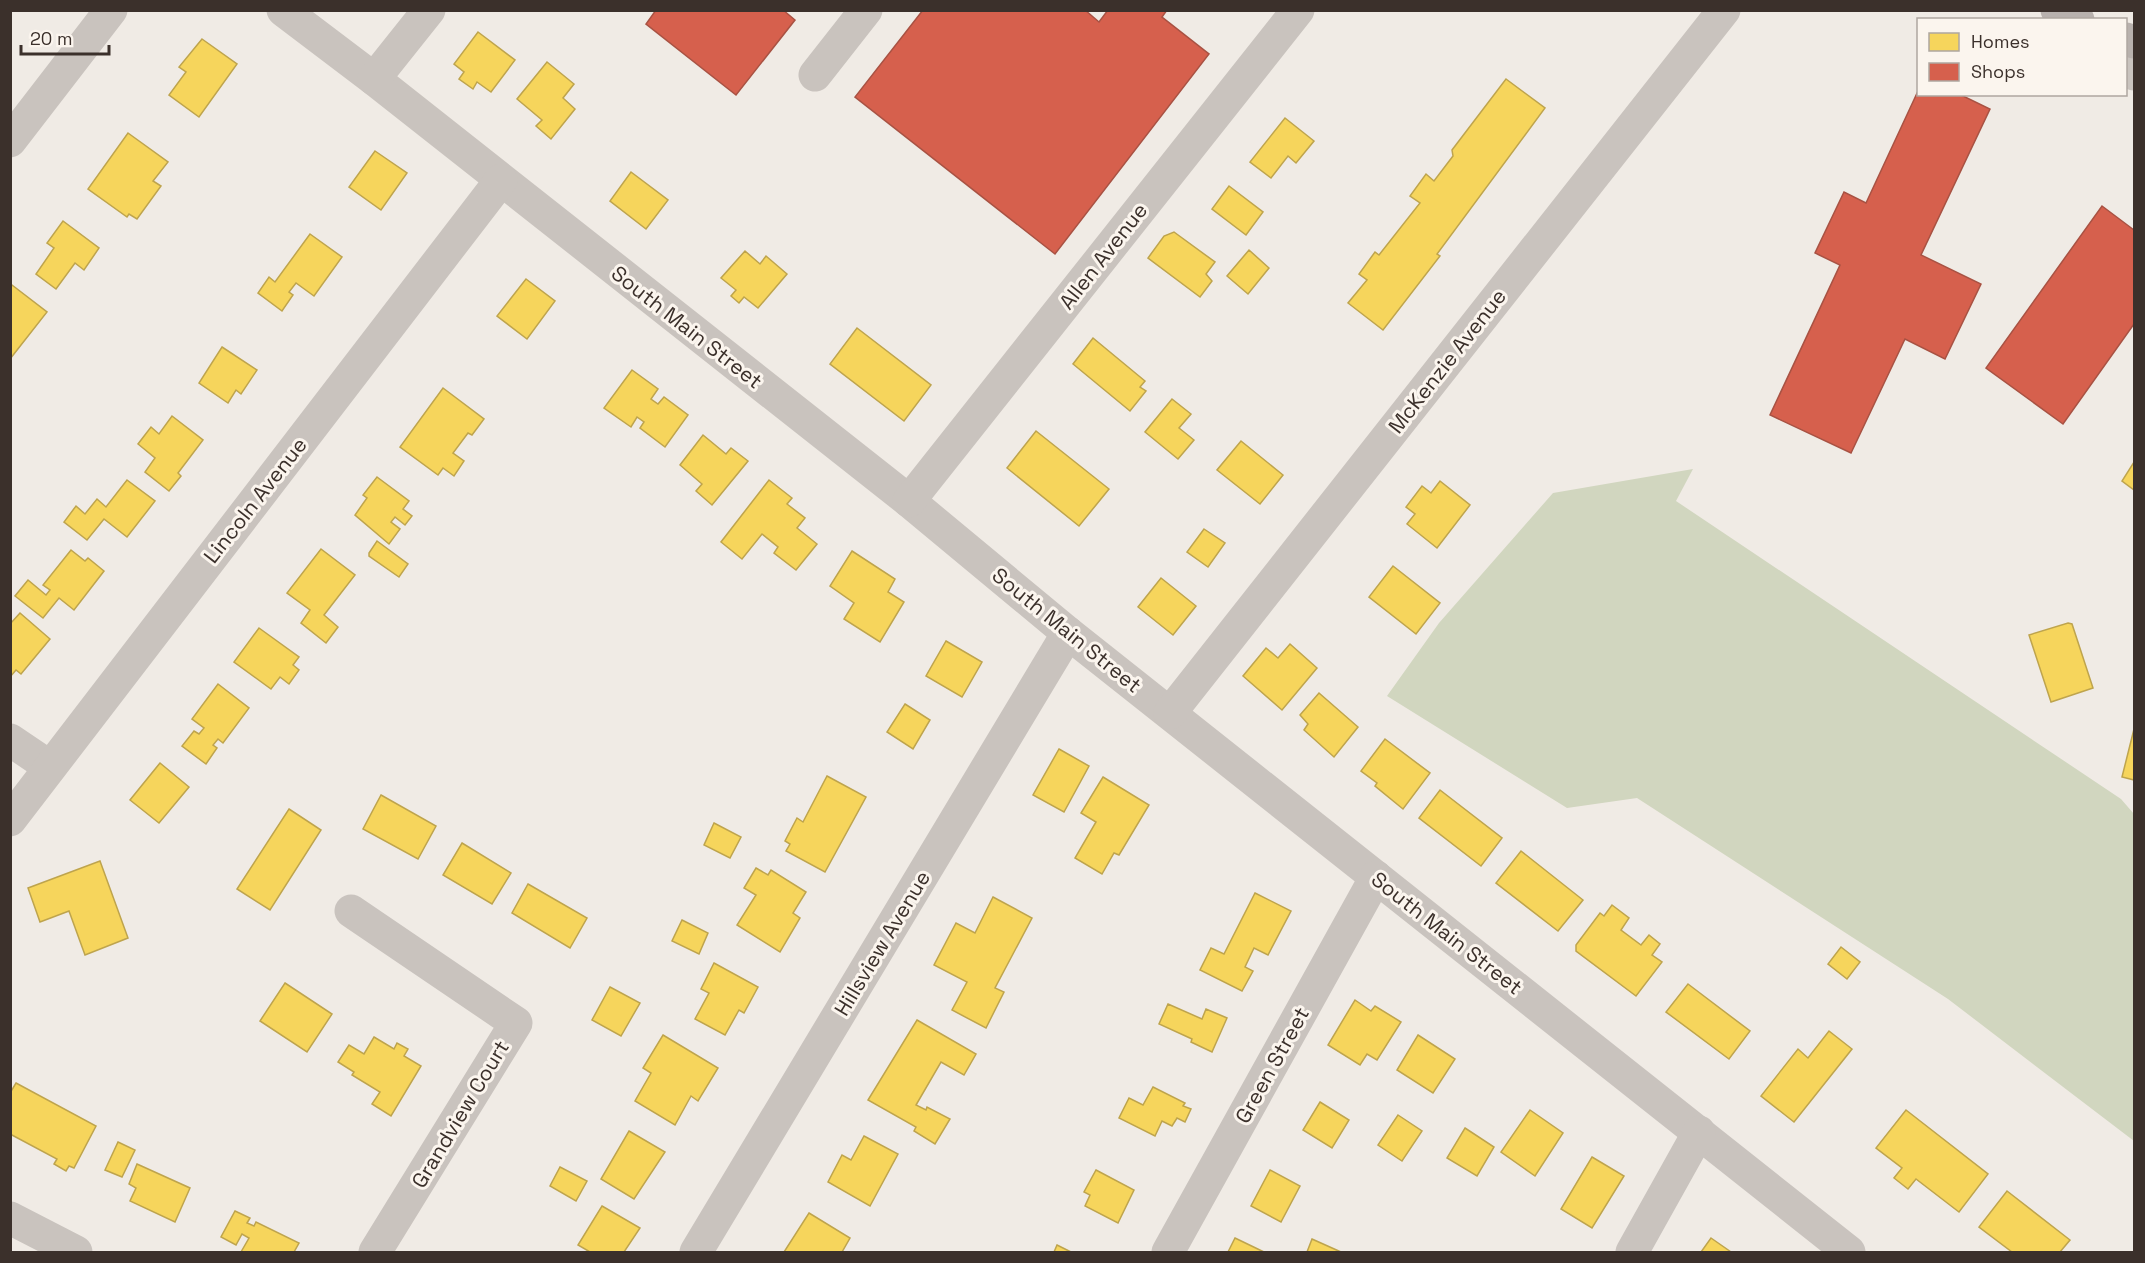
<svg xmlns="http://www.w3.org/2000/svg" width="2145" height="1263" font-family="'Space Grotesk',sans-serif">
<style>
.green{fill:#d1d6bf}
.homes{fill:#f6d55c;stroke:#bea44d;stroke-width:1.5}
.shops{fill:#d6604d;stroke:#a85243;stroke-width:1.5}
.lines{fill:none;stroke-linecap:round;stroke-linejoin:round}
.street{stroke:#c9c3be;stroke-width:33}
.primary{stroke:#b8b1ad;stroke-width:33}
.labels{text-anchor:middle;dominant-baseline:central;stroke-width:6;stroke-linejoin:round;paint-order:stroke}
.street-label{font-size:21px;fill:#3b302b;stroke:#fbf5ee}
</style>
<rect width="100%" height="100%" fill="#f0ebe5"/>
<polygon class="green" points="1693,469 1676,501 2121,799 2134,814 2134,1141 1948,999 1637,798 1567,808 1387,696 1439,623 1553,493"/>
<g class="homes">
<polygon points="478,32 515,60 491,92 477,82 473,89 459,79 464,72 454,64"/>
<polygon points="202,39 237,64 199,117 169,95 186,72 179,67"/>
<polygon points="547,62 574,84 563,98 575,109 551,139 536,126 542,120 517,99"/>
<polygon points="1506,79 1545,108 1437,254 1440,256 1383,330 1348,303 1367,280 1359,274 1375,252 1379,255 1420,203 1410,196 1426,174 1434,181 1453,156 1452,150"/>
<polygon points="1285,118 1314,141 1296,163 1288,156 1271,178 1250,162"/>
<polygon points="128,133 168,162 153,181 161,186 137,219 129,214 127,217 88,189"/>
<polygon points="375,151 407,173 381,210 349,187"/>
<polygon points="631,172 668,200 646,229 610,201"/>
<polygon points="1229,186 1263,212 1246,235 1212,209"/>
<polygon points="63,221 99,248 84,270 75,263 56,289 36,274 54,248 47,243"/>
<polygon points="1174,232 1215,262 1206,274 1212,281 1200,297 1148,258 1164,236"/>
<polygon points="310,234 342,257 314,296 296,283 289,292 293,295 282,311 258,293 269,277 275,282"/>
<polygon points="1249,250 1269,268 1248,294 1227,276"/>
<polygon points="745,251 760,264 766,256 787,274 758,308 744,297 739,303 731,296 736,290 721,278"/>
<polygon points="526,279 555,301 527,339 497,316"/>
<polygon points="12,285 47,312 10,359 10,288"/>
<polygon points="857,328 931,385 904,421 830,364"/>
<polygon points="1093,338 1145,381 1140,387 1146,391 1130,411 1073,364"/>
<polygon points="222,347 257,370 241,394 236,390 228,403 199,383"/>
<polygon points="632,370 658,389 651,399 658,404 664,397 688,415 665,447 640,428 644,422 637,417 631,427 604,408"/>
<polygon points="443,388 484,419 472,435 468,433 453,453 464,461 454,476 443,468 438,475 400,447"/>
<polygon points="1172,399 1191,414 1179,428 1194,440 1178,459 1145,432"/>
<polygon points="172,416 203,440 178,473 181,476 169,491 145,472 155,458 138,444 151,427 159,434"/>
<polygon points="1036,431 1109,489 1079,526 1007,468"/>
<polygon points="703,435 726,454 731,448 748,461 712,505 696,491 702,484 680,465"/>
<polygon points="1241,441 1283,475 1260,504 1217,470"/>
<polygon points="2134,462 2134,490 2122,481"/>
<polygon points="377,477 409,501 403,509 412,516 405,525 395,517 391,522 400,529 389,544 355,515 367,498 363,495"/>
<polygon points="127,480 155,501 127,537 104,519 87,540 64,522 76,506 85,514 97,499 106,507"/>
<polygon points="769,480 792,498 787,504 805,518 797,528 817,544 796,570 774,553 778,547 762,534 742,559 721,542"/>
<polygon points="1440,481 1470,505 1437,548 1407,524 1415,514 1406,507 1422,486 1431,493"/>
<polygon points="1204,529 1225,543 1208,567 1187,552"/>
<polygon points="377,541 408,564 399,577 369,556 369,553"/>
<polygon points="321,549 355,575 324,615 338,627 326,643 301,623 310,610 287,593"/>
<polygon points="71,550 85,561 88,558 104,571 74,610 59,598 43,618 15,596 28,580 46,595 50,590 43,585"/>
<polygon points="852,551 895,579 888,592 904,602 880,642 844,619 854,603 830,586"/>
<polygon points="1393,566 1440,603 1416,634 1369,597"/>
<polygon points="1161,578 1196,606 1173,635 1138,607"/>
<polygon points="20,613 50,639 21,674 16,670 10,677 10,624"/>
<polygon points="2068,623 2072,624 2093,688 2051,702 2029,635"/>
<polygon points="259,628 299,657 293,665 299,670 289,684 280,677 271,689 234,662"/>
<polygon points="946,641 982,662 962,697 926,676"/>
<polygon points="1290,644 1317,668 1282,710 1243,676 1266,648 1278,658"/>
<polygon points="218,684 249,708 223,743 218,739 213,745 217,748 206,764 182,746 194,731 199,734 204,728 192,719"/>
<polygon points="1319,693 1358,727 1334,757 1304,730 1308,724 1300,715"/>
<polygon points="905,704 930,720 913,749 887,732"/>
<polygon points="2134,729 2134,780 2122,777"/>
<polygon points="1385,739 1430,773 1403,809 1375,786 1377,783 1361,771"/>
<polygon points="1059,749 1089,766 1064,812 1033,795"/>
<polygon points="160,763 189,787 159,823 130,800"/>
<polygon points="827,776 866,797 825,872 786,851 790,844 785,841 797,818 803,822"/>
<polygon points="1103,777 1149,805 1119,855 1114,853 1102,874 1075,858 1096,822 1081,813"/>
<polygon points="1440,790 1502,838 1481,866 1419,818"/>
<polygon points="381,795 436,826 418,859 363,829"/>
<polygon points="289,809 321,830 270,910 237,889"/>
<polygon points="714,823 741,837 730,858 704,845"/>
<polygon points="462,843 511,873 492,904 443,875"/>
<polygon points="1521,851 1583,900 1558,931 1496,883"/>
<polygon points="100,861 128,938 85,955 69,911 40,922 28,888"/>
<polygon points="756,868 768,875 771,870 806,892 793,913 800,918 780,952 737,925 756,895 744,888"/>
<polygon points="528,884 587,918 570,948 512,913"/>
<polygon points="1255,893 1291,911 1268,955 1254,948 1245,967 1253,971 1242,991 1200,970 1211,948 1224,954"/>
<polygon points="993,897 1032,918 995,988 1004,992 986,1028 952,1010 967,982 934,965 956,923 975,933"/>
<polygon points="1612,905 1629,918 1621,930 1641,945 1649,935 1660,944 1652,955 1662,962 1636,996 1576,951 1576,945 1600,913 1604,916"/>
<polygon points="682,920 708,933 699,954 672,941"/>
<polygon points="1841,947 1860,962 1847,979 1828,964"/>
<polygon points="714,963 758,987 744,1013 739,1010 725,1035 695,1019 709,993 701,989"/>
<polygon points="285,983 332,1014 307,1052 260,1021"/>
<polygon points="1688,984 1750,1031 1729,1059 1666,1012"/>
<polygon points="610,987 640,1003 621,1036 592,1020"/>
<polygon points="1355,1000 1371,1011 1375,1006 1401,1022 1377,1060 1367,1054 1360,1065 1328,1045"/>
<polygon points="1168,1004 1202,1019 1206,1009 1227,1018 1212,1052 1191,1042 1192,1039 1159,1024"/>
<polygon points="917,1020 976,1054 964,1075 941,1062 916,1105 926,1110 927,1107 950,1119 935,1144 914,1131 916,1127 868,1100"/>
<polygon points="1829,1031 1852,1049 1794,1122 1761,1096 1798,1049 1808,1058"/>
<polygon points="663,1035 718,1068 698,1101 691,1096 675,1125 635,1101 651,1073 643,1068"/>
<polygon points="1418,1035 1455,1059 1433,1093 1397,1070"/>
<polygon points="374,1037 394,1049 397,1043 408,1049 404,1056 421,1066 391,1116 372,1104 380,1092 352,1075 354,1072 338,1062 349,1045 364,1054"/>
<polygon points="16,1083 96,1126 74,1168 69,1166 66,1171 54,1164 57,1159 10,1134 10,1093"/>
<polygon points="1153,1087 1185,1103 1183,1106 1191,1109 1185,1122 1177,1118 1172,1126 1162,1121 1155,1136 1119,1118 1129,1098 1143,1105"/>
<polygon points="1320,1102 1349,1120 1332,1148 1303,1130"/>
<polygon points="1530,1110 1563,1133 1535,1176 1501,1152"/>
<polygon points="1906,1110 1988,1174 1959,1212 1916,1179 1908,1189 1894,1178 1902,1168 1876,1148"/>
<polygon points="1398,1115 1422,1131 1402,1161 1378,1145"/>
<polygon points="1465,1128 1494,1147 1477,1176 1447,1158"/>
<polygon points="629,1131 665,1152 634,1199 601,1179"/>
<polygon points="864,1136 898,1154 870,1206 828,1182 842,1155 851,1160"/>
<polygon points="118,1142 135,1150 122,1177 105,1170"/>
<polygon points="1592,1157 1624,1176 1592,1228 1561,1209"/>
<polygon points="137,1164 190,1188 175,1222 130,1201 136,1188 129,1184"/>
<polygon points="560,1167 587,1181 576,1201 550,1186"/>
<polygon points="1096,1170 1134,1190 1118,1223 1085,1206 1090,1195 1084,1192"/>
<polygon points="1270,1170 1300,1186 1281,1222 1251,1206"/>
<polygon points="2007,1191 2070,1240 2060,1252 2012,1252 1979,1227"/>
<polygon points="602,1206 640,1228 624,1252 590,1252 578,1245"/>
<polygon points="235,1211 250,1218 247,1223 254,1226 256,1222 299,1243 294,1252 241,1252 249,1238 242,1234 236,1245 221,1237"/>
<polygon points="809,1213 850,1238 842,1252 784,1252"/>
<polygon points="1235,1238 1264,1252 1228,1252"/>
<polygon points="1711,1238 1731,1252 1701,1252"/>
<polygon points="1312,1239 1341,1252 1307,1252"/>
<polygon points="1057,1245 1071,1252 1054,1252"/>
</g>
<g class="shops">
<polygon points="656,10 783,10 795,20 736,95 646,24"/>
<polygon points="923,10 1085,10 1099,22 1108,10 1167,10 1162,17 1209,54 1055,254 855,97"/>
<polygon points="1918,91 1918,94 1959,94 1990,109 1921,255 1981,284 1945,359 1905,339 1851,453 1770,415 1840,265 1815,253 1844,192 1866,203"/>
<polygon points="2102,206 2134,230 2134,324 2063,424 1986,368"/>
</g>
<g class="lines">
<g class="street">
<polyline points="283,10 374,79 909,501 1068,633 1849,1252"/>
<polyline points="2126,66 2134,74"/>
<polyline points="815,75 866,10"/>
<polyline points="374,79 429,10"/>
<polyline points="10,141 111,10"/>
<polyline points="909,501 1298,10"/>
<polyline points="1170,713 1724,10"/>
<polyline points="10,740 50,767"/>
<polyline points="10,820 501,180"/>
<polyline points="351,911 516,1023 375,1252"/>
<polyline points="10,1218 76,1252"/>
<polyline points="696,1252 1068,633"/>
<polyline points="1168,1252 1376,877"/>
<polyline points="1632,1252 1699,1132"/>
</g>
<g class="primary">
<polyline points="2057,10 2078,20"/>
<polyline points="2126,39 2134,42"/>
</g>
</g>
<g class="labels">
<g class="street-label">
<text transform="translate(1103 256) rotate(-52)">Allen Avenue</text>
<text transform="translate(687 327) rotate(38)">South Main Street</text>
<text transform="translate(1447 361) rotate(-52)">McKenzie Avenue</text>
<text transform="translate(255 500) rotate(-52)">Lincoln Avenue</text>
<text transform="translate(1067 630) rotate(39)">South Main Street</text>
<text transform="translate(1447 933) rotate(38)">South Main Street</text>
<text transform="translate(882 943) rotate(-59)">Hillsview Avenue</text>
<text transform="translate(1272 1065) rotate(-61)">Green Street</text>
<text transform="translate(460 1114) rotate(-59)">Grandview Court</text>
</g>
</g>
<rect width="2145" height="1263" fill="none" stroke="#3b302b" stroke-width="24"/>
<rect x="1917" y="18" width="210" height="78" fill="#fbf5ee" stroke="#aea6a0" stroke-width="1.5"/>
<rect x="1929" y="33" width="30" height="18" fill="#f6d55c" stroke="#aea6a0" stroke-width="1.5"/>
<text x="1971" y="48" font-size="18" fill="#3b302b">Homes</text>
<rect x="1929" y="63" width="30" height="18" fill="#d6604d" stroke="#aea6a0" stroke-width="1.5"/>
<text x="1971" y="78" font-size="18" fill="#3b302b">Shops</text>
<path d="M21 45v9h88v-9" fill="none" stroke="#3b302b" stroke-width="3"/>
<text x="30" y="45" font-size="18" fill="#3b302b" stroke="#fbf5ee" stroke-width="4.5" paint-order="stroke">20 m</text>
</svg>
